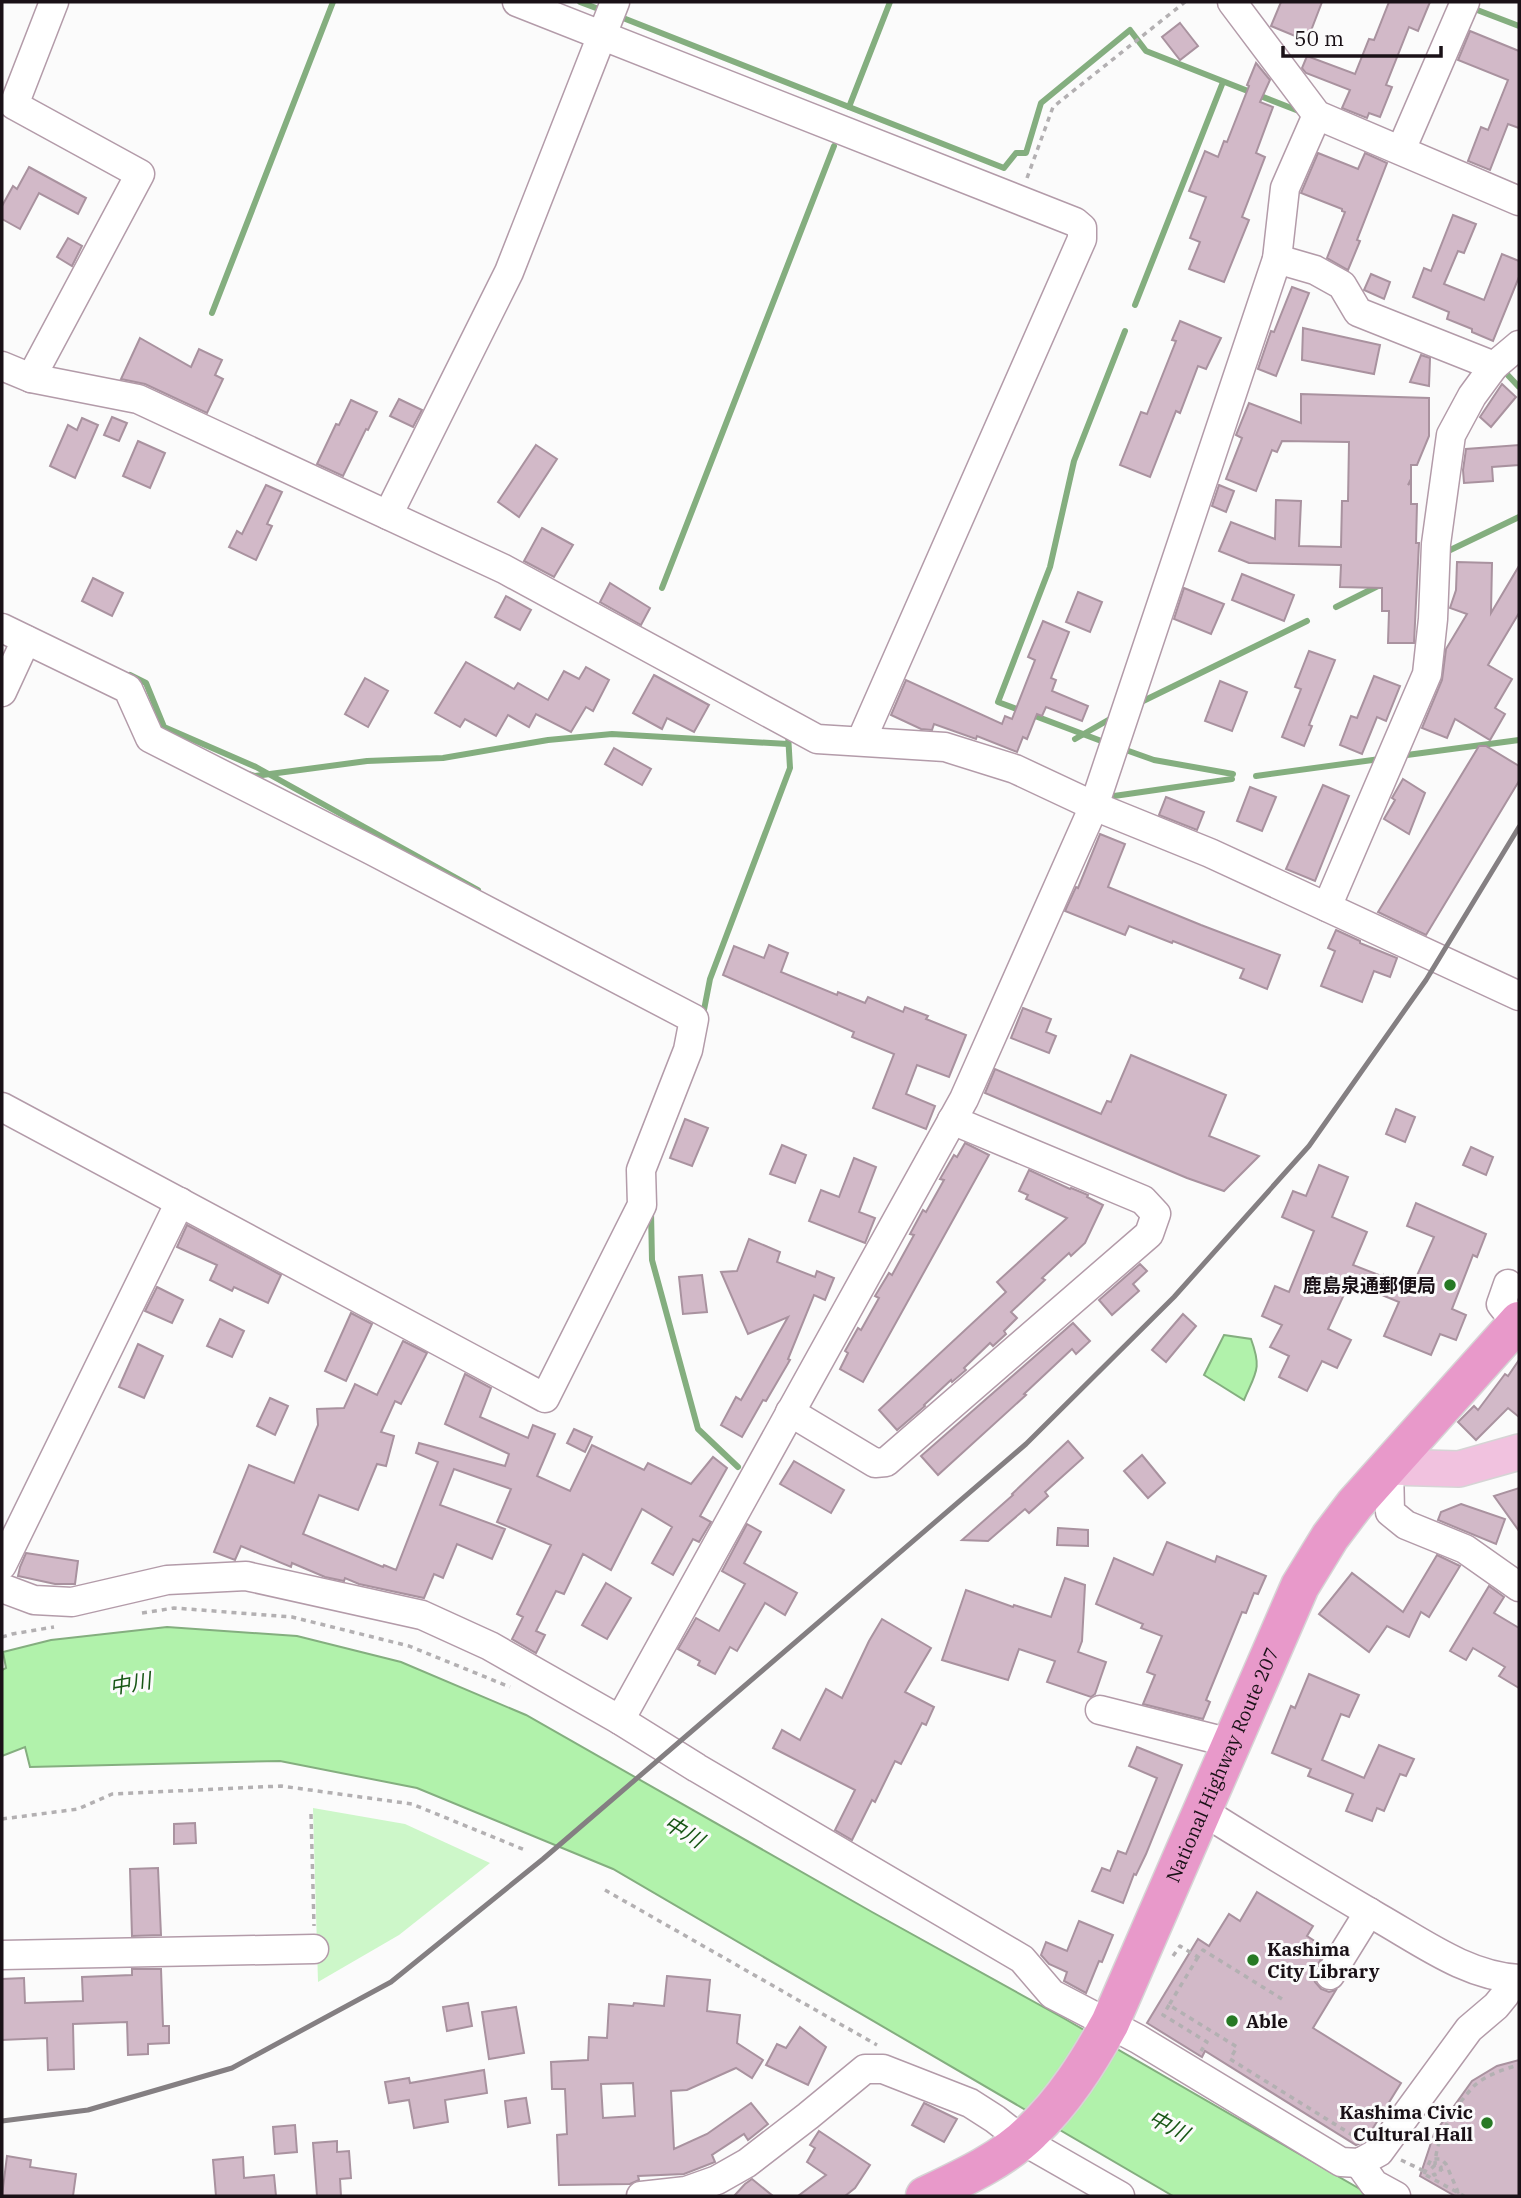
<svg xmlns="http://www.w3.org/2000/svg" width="1521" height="2198" font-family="'IBM Plex Serif','Noto Sans JP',serif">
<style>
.green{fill:#cdf7c9}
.water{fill:#b1f2ab;stroke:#84ae7f;stroke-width:2}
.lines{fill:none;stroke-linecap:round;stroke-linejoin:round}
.stream{stroke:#84ae7f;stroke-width:6}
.building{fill:#d2b9c8;stroke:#a9929f;stroke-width:2;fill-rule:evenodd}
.minor-casing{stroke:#b39ba9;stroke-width:31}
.major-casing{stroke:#d6d4d5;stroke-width:38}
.highway-casing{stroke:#d6d4d5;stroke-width:41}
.path{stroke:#b3b0b2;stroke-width:3.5;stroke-dasharray:5 5;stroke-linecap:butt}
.minor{stroke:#fff;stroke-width:28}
.major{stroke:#f1c2df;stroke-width:35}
.highway{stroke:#e899ca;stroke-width:38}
.rail{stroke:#847f82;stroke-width:5}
.poi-dot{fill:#277924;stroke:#fbfbfb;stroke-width:2.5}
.labels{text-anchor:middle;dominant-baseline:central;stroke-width:6;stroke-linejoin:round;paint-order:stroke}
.poi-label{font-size:19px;font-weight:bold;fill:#1a1117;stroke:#fbfbfb;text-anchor:end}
.street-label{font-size:19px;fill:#1a1117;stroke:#fbfbfb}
.water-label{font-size:21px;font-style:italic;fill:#185716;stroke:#fbfbfb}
</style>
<rect width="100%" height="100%" fill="#fbfbfb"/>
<polygon class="green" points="313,1808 405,1824 490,1863 399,1935 318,1982"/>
<g class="water">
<path d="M 1224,1335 L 1251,1339 C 1262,1369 1256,1372 1244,1400 L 1204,1375 Z"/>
<polygon points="167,1627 297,1636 401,1662 526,1715 872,1912 1065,2019 1372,2196 1173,2196 613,1869 417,1788 280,1761 30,1767 25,1747 2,1756 2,1670 6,1668 3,1652 51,1640"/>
</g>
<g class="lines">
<g class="stream">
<polyline points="580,2 604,11"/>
<polyline points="1472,8 1519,26"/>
<polyline points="618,16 1004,168 1016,153 1026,153 1041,103 1130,30 1146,51 1304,113"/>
<polyline points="849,107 890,2"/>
<polyline points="1135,305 1223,82"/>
<polyline points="212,313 333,2"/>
<polyline points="1503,370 1519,387"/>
<polyline points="1444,553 1519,517"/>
<polyline points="662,588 834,146"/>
<polyline points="1336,607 1380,585"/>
<polyline points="130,675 146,683 164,727 256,767 478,890"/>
<polyline points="1137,704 1307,621"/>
<polyline points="1075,739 1110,719"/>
<polyline points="1104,742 998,702 1050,567 1074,461 1125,331"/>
<polyline points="1123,749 1154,760 1233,774"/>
<polyline points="1407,755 1519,740"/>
<polyline points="249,774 255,776 367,761 443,758 548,740 612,734 788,744"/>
<polyline points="1256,776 1380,759"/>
<polyline points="1114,796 1232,779"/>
<polyline points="703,1015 710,979 790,768 788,734"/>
<polyline points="651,1212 652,1260 698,1429 738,1467"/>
</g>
</g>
<g class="building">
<polygon points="1281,2 1322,2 1307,41 1271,26"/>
<polygon points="1389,2 1430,2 1418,31 1409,27 1386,85 1392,87 1380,117 1369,113 1367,118 1342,108 1350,90 1306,73 1302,68 1307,56 1355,74 1369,39 1374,40"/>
<polygon points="1180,23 1198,46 1180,60 1162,37"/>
<polygon points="1470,31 1519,51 1519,128 1508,124 1490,170 1468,161 1481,127 1488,130 1508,80 1458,60"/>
<polygon points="1256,63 1270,80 1260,102 1273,107 1256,153 1265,157 1242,217 1249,220 1224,282 1189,269 1200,242 1190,238 1206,197 1189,191 1205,151 1218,157 1224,141 1227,142 1249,86 1247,85"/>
<polygon points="1318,153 1358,169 1365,153 1387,163 1357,240 1360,241 1348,270 1327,258 1345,212 1342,211 1342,209 1301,193"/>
<polygon points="29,167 86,198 78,214 39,193 20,229 2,219 2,206 13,186 17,189"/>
<polygon points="1453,215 1476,224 1464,253 1458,251 1444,284 1484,300 1502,254 1519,261 1519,277 1493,341 1472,332 1472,329 1447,319 1449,312 1413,297 1424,268 1431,271"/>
<polygon points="68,238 82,246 72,266 57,257"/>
<polygon points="1371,274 1390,282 1384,299 1364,290"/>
<polygon points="1292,287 1309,293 1276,376 1258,369 1271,331 1274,332"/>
<polygon points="1180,321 1221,338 1206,369 1198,366 1180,413 1176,411 1150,477 1120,465 1141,412 1147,414 1176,341 1172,340"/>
<polygon points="1303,328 1380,345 1374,374 1302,360"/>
<polygon points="140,338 191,367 199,349 222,360 215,375 223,379 207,413 145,384 121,379"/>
<polygon points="1421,355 1430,358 1429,386 1410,382"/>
<polygon points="1502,384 1516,397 1491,427 1480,417"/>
<polygon points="1301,394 1429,398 1429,436 1417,465 1411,465 1411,479 1408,485 1411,482 1411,504 1417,504 1416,543 1419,543 1414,643 1388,643 1389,611 1382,611 1382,588 1340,587 1341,565 1249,563 1219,551 1231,522 1275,539 1276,500 1301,501 1299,546 1341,547 1342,501 1348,501 1349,442 1282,441 1277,452 1272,450 1256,491 1226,479 1242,438 1236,435 1249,403 1301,423"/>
<polygon points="399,399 422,410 413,427 390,416"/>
<polygon points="351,400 377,412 368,430 366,429 343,476 317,464 336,424 339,425"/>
<polygon points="112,417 127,423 119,441 104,435"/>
<polygon points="82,418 98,425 75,478 50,466 68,425 77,430"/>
<polygon points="138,441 165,453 150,488 123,476"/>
<polygon points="536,445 557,459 519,517 498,502"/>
<polygon points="1519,445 1519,465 1492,467 1493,481 1464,483 1463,470 1466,449"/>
<polygon points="266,485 282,492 267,524 272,526 256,560 229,547 237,531 242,534"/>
<polygon points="1219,485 1234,491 1226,512 1212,506"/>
<polygon points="542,528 573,545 554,577 524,561"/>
<polygon points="1457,562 1492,563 1491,613 1519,566 1519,613 1488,665 1512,679 1495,708 1505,714 1490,740 1455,719 1447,738 1422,728 1442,680 1446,649 1467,614 1450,608 1456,590"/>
<polygon points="1242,574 1294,595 1284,621 1232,600"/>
<polygon points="93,578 123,593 112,616 82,601"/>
<polygon points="610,583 650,608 641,625 600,602"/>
<polygon points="1184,588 1224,604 1211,634 1174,619"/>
<polygon points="1078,592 1102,602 1090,632 1066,622"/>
<polygon points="506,596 531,610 520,630 495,617"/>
<polygon points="1043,621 1069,632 1051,678 1056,680 1052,691 1088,706 1082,721 1046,707 1042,716 1037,714 1027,739 1023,737 1017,752 977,736 976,739 934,724 932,730 921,729 891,715 906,680 1002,724 1005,716 1012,719 1035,660 1028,657"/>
<polygon points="1309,651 1335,660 1309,725 1312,726 1304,746 1282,737 1301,689 1295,687"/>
<polygon points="466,662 514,689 518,683 548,700 564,671 579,679 586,667 609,680 593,711 586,707 571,732 536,714 529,727 508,715 496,736 465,719 460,727 435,713"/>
<polygon points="654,675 709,705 694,732 667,718 662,729 633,713"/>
<polygon points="1374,676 1400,686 1386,721 1377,717 1362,754 1340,745 1351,716 1357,718"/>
<polygon points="365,678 388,691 368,727 345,714"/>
<polygon points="1220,681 1247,692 1232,731 1205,721"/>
<polygon points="1479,746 1486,746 1519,766 1519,781 1426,935 1378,912"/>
<polygon points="614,748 651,769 642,785 605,764"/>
<polygon points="1403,779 1425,793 1409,834 1384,819 1395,800 1392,798"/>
<polygon points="1323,785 1349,796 1315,881 1286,869"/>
<polygon points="1250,787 1276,797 1262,831 1237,821"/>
<polygon points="1166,797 1204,812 1197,830 1159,815"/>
<polygon points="1100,834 1125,844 1108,887 1201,925 1280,955 1267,989 1240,978 1244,969 1173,941 1172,943 1129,926 1125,935 1065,911 1076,887 1078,888"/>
<polygon points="1336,930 1360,941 1360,943 1397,958 1390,977 1374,971 1362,1002 1321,986 1335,951 1328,948"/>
<polygon points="769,945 788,953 781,972 837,995 838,992 865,1003 868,997 903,1012 905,1007 928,1016 926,1019 966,1035 949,1077 917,1065 906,1094 935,1106 926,1129 873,1108 894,1054 852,1037 854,1032 723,975 734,946 764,958"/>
<polygon points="1023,1008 1051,1019 1046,1032 1056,1036 1049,1053 1011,1038"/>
<polygon points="1131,1055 1226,1095 1209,1136 1259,1156 1224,1191 1187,1178 985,1093 995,1069 1101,1114 1107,1101 1111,1102"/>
<polygon points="1396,1109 1415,1117 1405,1142 1386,1134"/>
<polygon points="685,1119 708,1128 692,1166 670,1158"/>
<polygon points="965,1143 989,1155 863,1382 840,1369 848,1353 845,1351 858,1328 861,1330 879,1298 875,1296 889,1273 892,1275 914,1235 910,1234 923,1210 926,1212 944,1180 940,1179 954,1155 957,1157"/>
<polygon points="782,1145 806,1155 795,1183 770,1174"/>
<polygon points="1471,1147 1493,1157 1486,1175 1463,1165"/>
<polygon points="854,1158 876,1167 859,1212 875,1218 865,1243 809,1221 821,1190 839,1197"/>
<polygon points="1319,1165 1348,1177 1332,1217 1367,1232 1353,1265 1384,1277 1384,1275 1412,1287 1434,1237 1407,1226 1416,1203 1486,1234 1477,1257 1473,1255 1452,1309 1466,1315 1456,1340 1440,1334 1431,1355 1384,1336 1399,1302 1365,1288 1362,1294 1347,1288 1328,1329 1351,1340 1337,1368 1322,1361 1307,1391 1279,1377 1289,1356 1270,1347 1282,1325 1262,1316 1275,1286 1289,1292 1314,1231 1282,1217 1293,1191 1306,1196"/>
<polygon points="1029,1170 1070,1189 1071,1188 1088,1195 1087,1197 1103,1205 1085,1243 1071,1256 1069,1253 1042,1278 1045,1280 1011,1312 1017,1318 1004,1331 1006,1334 993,1346 990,1343 964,1368 966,1370 952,1382 951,1380 924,1405 925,1406 897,1430 879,1410 1006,1292 997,1282 1067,1218 1026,1199 1028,1195 1019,1191"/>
<polygon points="187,1225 281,1275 268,1303 234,1287 232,1291 210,1280 217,1265 177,1247"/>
<polygon points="749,1239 780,1252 777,1262 815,1277 817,1271 834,1278 825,1300 814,1295 788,1359 790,1360 766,1401 763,1400 742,1437 721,1425 736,1397 741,1400 788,1317 748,1334 721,1272 737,1271"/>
<polygon points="1140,1264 1147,1271 1133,1284 1139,1291 1112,1315 1099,1300"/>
<polygon points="702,1275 707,1312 683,1314 679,1277"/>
<polygon points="157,1287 183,1300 172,1323 145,1311"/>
<polygon points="351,1313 372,1324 346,1381 325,1371"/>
<polygon points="1183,1314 1196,1326 1166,1362 1152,1350"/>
<polygon points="220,1319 244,1331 232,1357 207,1346"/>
<polygon points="1073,1323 1090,1341 1076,1354 1072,1349 1024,1394 1026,1395 938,1475 921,1456"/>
<polygon points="403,1341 427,1353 401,1404 395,1401 381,1432 394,1436 386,1466 377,1464 358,1510 319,1495 303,1534 383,1567 384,1565 396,1570 438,1462 416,1453 419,1443 505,1466 509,1454 445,1424 465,1374 491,1388 480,1417 528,1438 533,1425 555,1434 537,1476 570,1491 592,1445 644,1470 648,1463 691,1484 713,1457 727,1468 700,1516 711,1522 699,1542 693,1539 673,1575 652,1563 672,1527 642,1509 611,1570 583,1554 564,1594 556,1591 536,1631 545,1635 536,1653 512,1639 523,1617 517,1614 551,1545 497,1522 511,1489 454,1469 440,1505 505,1529 492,1559 457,1544 443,1578 434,1574 424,1598 359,1584 345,1578 344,1581 325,1577 292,1563 291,1567 241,1546 235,1560 214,1552 249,1465 294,1483 318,1425 317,1409 344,1408 355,1384 377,1395"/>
<polygon points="138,1344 163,1356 144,1398 119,1387"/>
<polygon points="1519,1360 1519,1417 1508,1408 1476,1440 1458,1422 1474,1406 1478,1410 1505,1374 1508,1376"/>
<polygon points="270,1398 288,1406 275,1435 257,1426"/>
<polygon points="574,1429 592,1437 585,1452 567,1443"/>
<polygon points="1068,1441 1083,1458 1045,1492 1048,1496 1029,1513 1025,1509 988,1541 962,1540 1013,1495 1012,1494"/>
<polygon points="1142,1455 1165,1483 1148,1498 1124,1471"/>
<polygon points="794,1461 844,1490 831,1513 780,1484"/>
<polygon points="1519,1488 1519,1531 1494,1496"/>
<polygon points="1461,1504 1505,1519 1496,1544 1438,1520 1441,1512"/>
<polygon points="747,1524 761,1532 744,1563 797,1593 785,1615 765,1603 737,1651 730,1647 715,1674 698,1665 700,1661 678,1649 696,1618 719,1631 745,1584 722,1571"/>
<polygon points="1058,1528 1088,1530 1088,1546 1057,1545"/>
<polygon points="1167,1542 1215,1562 1217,1556 1266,1576 1258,1594 1254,1593 1246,1613 1242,1612 1206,1700 1210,1702 1203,1719 1143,1704 1155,1675 1147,1672 1162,1636 1141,1628 1143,1624 1096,1604 1114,1558 1153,1575"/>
<polygon points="26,1553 78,1561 75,1584 55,1584 18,1576 20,1567"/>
<polygon points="1437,1555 1460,1566 1429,1617 1421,1612 1409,1637 1387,1626 1369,1652 1319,1614 1352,1573 1403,1612"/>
<polygon points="1065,1578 1085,1585 1082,1641 1078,1652 1106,1662 1095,1694 1091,1697 1047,1682 1055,1661 1019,1649 1008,1680 942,1660 966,1590 1013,1607 1014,1605 1051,1617"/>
<polygon points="606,1583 631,1598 607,1639 582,1625"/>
<polygon points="1489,1586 1504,1597 1494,1613 1519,1628 1519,1688 1499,1676 1505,1667 1473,1648 1466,1660 1450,1651"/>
<polygon points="882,1619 931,1648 905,1692 934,1707 926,1725 922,1723 901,1764 895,1761 875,1802 872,1800 852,1840 835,1830 855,1790 773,1748 782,1730 800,1740 826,1689 842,1698 869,1641"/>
<polygon points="1309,1674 1359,1695 1349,1717 1341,1714 1322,1760 1364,1778 1379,1745 1414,1759 1406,1776 1400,1774 1384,1811 1377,1808 1372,1821 1346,1811 1353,1794 1308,1776 1311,1769 1272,1753 1291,1706 1295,1708"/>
<polygon points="1137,1747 1182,1765 1146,1854 1136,1875 1134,1874 1123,1903 1092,1891 1102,1868 1110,1871 1118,1851 1126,1854 1157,1778 1129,1766"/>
<polygon points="195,1823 196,1843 174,1844 174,1824"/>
<polygon points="158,1868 161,1935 132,1936 130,1869"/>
<polygon points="1257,1892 1313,1926 1307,1936 1327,1949 1314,1971 1313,1975 1315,1982 1321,1989 1329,1992 1336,1990 1313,2028 1401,2083 1365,2141 1356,2145 1205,2051 1202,2057 1147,2023 1198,1939 1209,1946 1229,1914 1240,1921"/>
<polygon points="1079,1921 1113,1935 1102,1962 1099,1961 1086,1993 1064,1981 1067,1972 1049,1964 1041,1955 1046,1942 1067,1951"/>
<polygon points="132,1969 161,1969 163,2026 169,2026 169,2043 148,2044 148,2054 128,2055 127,2022 73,2024 74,2069 48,2070 47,2038 2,2040 2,1979 24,1978 25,2003 83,2001 82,1977 132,1975"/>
<path d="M 667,1976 L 710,1980 L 707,2011 L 740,2015 L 737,2043 L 763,2060 L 752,2078 L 736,2068 L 687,2090 L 671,2091 L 674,2149 L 707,2134 L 751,2103 L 768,2124 L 748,2140 L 744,2134 L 712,2155 L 715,2162 L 684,2174 L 638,2176 L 639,2180 L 630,2184 L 559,2185 L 557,2135 L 567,2134 L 565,2089 L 552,2089 L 551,2062 L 588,2060 L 589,2037 L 607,2038 L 609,2004 L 633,2006 L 634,2003 L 664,2006 ZM 633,2083 L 635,2116 L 603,2118 L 601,2084 Z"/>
<polygon points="468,2003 472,2026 447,2031 443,2007"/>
<polygon points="516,2007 524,2053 489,2059 482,2012"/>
<polygon points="800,2027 826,2047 808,2085 766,2065 777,2044 786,2048"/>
<polygon points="1519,2060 1519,2196 1455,2196 1420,2176 1434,2134 1472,2081 1497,2066"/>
<polygon points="484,2070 487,2093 445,2100 448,2122 414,2128 409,2100 389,2103 385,2082 409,2078 410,2083"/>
<polygon points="526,2098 530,2123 508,2127 505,2101"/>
<polygon points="924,2103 957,2119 944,2142 912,2125"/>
<polygon points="295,2125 297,2152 275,2154 273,2127"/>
<polygon points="819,2131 870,2165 855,2188 845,2196 798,2196 826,2175 807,2162 815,2148 810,2145"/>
<polygon points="337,2141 337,2152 349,2151 351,2178 340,2179 341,2196 317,2196 313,2143"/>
<polygon points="7,2156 31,2160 30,2167 76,2174 73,2196 2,2196"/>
<polygon points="243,2157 244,2178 274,2175 276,2196 216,2196 213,2160"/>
<polygon points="752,2179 773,2196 734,2196 745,2184"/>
</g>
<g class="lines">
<defs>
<g id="minor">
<polyline points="517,2 1075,222 1082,228 1082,239 861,741"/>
<polyline points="1232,2 1317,115 1519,201"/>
<polyline points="1401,150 1465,2"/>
<polyline points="1277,259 1315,270 1342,285 1358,312 1494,366"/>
<polyline points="2,366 31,378 138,399 504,569 817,739 945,747 1015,769 1094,806 1210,853 1519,996"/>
<polyline points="31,378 140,174 14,105 54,2"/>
<polyline points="388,515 509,272 615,2"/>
<polyline points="2,628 128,689 150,738 371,850 694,1019 688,1050 641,1170 642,1205 545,1398 2,1107"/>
<polyline points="2,692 26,640"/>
<polyline points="1327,907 1427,674 1433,619 1436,544 1451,435 1472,396 1494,366 1519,345"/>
<polyline points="1508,1284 1501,1304 1517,1324"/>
<polyline points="790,1412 875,1463 886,1462 1149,1234 1156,1214 1143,1200 952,1120"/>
<polyline points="1389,1467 1390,1512 1406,1525 1465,1549 1519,1587"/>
<polyline points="2,1565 180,1202"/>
<polyline points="2,1588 34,1600 72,1602 167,1580 246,1576 422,1615 490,1646 620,1720 964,1099 1094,806 1277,259 1285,188 1317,115"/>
<polyline points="1100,1710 1231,1743"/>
<polyline points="620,1720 697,1768 1022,1959 1052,1994 1138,2039 1341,2162 1359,2163 1379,2152 1469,2029 1496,2006 1505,1995 1509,1979"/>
<path d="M 1201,1810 C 1260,1847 1319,1883 1379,1918 C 1423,1943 1467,1976 1519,1979"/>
<polyline points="2,1955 314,1949"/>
<polyline points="1330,1975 1369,1912"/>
<polyline points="1359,2163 1374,2184 1396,2196"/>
<polyline points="641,2196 686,2191 717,2180 747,2163 808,2116 865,2069 883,2069 970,2103 995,2119 1022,2140 1120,2196"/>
</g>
<polyline id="major" points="1389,1467 1459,1469 1519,1452"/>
<g id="highway">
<path id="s1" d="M 925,2196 C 961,2179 1003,2160 1031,2132 C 1064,2101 1088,2063 1110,2023 L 1300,1586 L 1330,1537 L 1355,1504 L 1519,1321"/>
</g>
</defs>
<use href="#minor" class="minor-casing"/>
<use href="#major" class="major-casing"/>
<use href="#highway" class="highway-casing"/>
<g class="path">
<polyline points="1027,178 1053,107 1185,2"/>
<polyline points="142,1613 174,1608 292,1617 409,1646 510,1687"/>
<polyline points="2,1637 12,1634 54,1627"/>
<polyline points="311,1814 314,1926"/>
<polyline points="2,1819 78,1809 112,1794 281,1786 412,1804 525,1850"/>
<polyline points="605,1890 877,2045"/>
<polyline points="1173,1956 1180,1946 1198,1957 1203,1950 1282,1999"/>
<polyline points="1198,1957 1169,2005 1237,2047 1230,2059 1357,2138"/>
<polyline points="1169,2005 1163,2015 1207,2042 1201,2051"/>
<polyline points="1401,2160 1422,2170 1424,2174 1464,2196"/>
<path d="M 1442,2171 C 1441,2167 1439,2165 1435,2165 L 1431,2169 L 1434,2175 L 1440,2173 L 1441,2167 L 1435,2165 C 1436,2137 1455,2106 1474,2086 C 1486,2075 1504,2069 1519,2065"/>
<polyline points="1424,2174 1431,2159 1441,2159 1446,2164 1458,2192 1462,2188"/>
</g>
<use href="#minor" class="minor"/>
<use href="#major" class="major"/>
<use href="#highway" class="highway"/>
<polyline class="rail" points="2,2121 88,2110 232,2068 391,1982 543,1859 1026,1444 1174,1297 1309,1146 1426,980 1519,827"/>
</g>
<g class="poi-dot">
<circle cx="1450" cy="1285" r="7"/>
<circle cx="1253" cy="1960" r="7"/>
<circle cx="1232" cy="2021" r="7"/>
<circle cx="1487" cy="2123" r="7"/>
</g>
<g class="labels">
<g class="poi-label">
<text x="1436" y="1285">鹿島泉通郵便局</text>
<text x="1267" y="1949" text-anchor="start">Kashima<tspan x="1267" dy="22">City Library</tspan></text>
<text x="1246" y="2021" text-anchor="start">Able</text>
<text x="1473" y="2112">Kashima Civic<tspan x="1473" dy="22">Cultural Hall</tspan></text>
</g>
<g class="street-label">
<text stroke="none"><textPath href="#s1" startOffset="541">National Highway Route 207</textPath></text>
</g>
<g class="water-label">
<text transform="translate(130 1683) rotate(-10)">中川</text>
<text transform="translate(684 1831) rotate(31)">中川</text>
<text transform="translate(1169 2125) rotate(28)">中川</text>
</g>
</g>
<rect width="1521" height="2198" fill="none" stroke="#1a1117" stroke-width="7"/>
<path d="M1283 46v10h158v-10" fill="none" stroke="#1a1117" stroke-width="3.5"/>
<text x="1294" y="46" font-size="21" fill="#1a1117" stroke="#fbfbfb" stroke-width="5" paint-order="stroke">50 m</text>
</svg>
